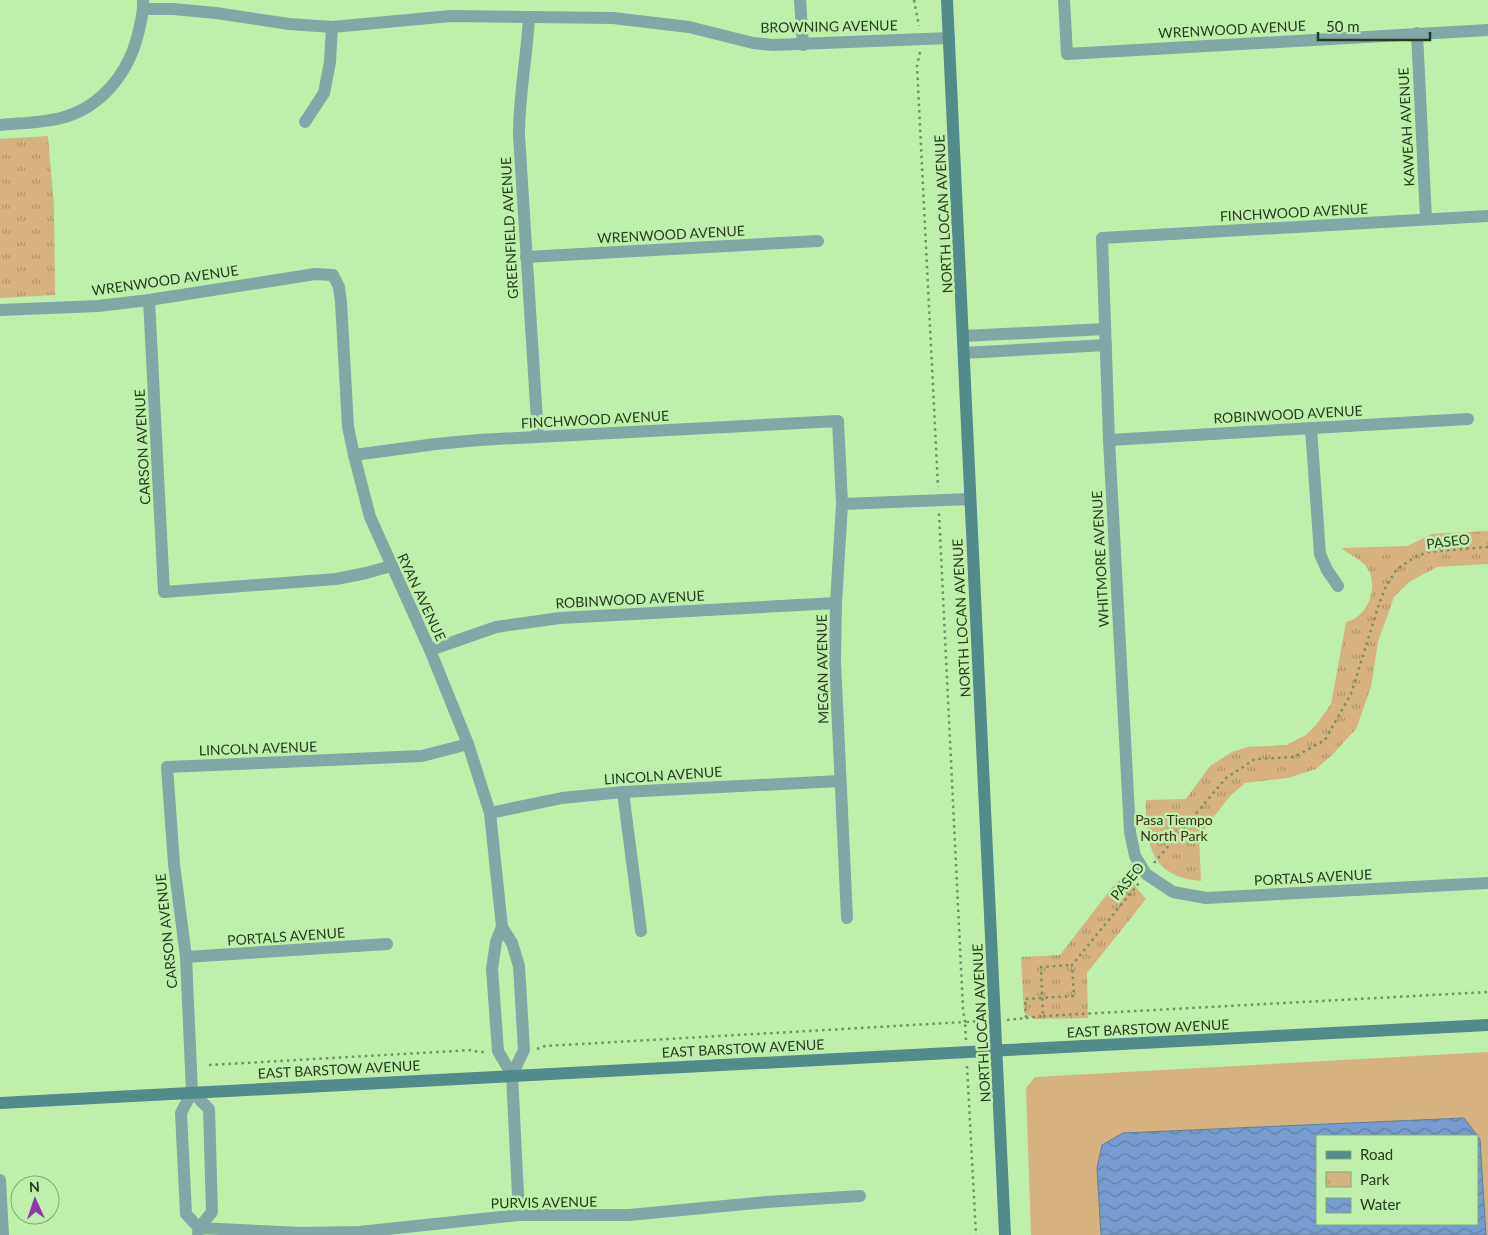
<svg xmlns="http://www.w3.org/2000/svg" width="1488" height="1235" font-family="Lato,sans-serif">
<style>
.green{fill:#d6b37e;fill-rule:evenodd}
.park{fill:url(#park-tufts)}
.water{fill:url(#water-waves);stroke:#5f7f9c;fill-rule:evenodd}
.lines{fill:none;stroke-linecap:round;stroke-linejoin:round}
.path{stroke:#719263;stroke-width:2.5;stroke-dasharray:2.5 4;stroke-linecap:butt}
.street{stroke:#82a7a7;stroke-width:12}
.secondary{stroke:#518b8c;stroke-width:12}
.labels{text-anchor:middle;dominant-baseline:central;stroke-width:5;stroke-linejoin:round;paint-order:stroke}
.street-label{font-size:14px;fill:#283b20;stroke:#bff0ab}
.park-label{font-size:14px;fill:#413015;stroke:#bff0ab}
</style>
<defs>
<pattern id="park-tufts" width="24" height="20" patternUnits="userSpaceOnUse" patternTransform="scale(1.25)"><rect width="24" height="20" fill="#d6b37e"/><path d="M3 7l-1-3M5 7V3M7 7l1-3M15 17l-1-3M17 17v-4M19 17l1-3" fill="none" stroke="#ae9367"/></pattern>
<pattern id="water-waves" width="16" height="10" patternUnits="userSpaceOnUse" patternTransform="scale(1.25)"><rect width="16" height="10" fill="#769cd1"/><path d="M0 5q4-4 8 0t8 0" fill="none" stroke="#6180a9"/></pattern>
</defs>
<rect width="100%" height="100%" fill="#bff0ab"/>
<path class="green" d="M 1488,1052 L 1488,1235 L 1031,1235 L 1026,1088 L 1035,1077 ZM 1317,1136 L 1477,1136 L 1477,1224 L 1317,1224 Z"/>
<g class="park">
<polygon points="48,136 54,207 55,295 0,298 0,139"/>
<path d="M 1488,531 L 1488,564 L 1437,567 L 1409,582 L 1394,597 L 1378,642 L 1371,687 L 1356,729 L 1332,755 L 1316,769 L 1288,778 L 1245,783 L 1230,796 L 1199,836 L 1201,881 C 1151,877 1145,844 1146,800 L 1186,799 L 1210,766 L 1232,752 L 1248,747 L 1286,745 L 1306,735 L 1316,725 L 1331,704 L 1346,622 C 1350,621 1354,619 1357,617 C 1373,605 1378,579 1364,564 C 1357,557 1348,554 1341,548 L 1407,546 L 1432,534 Z"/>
<polygon points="1126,875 1146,899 1087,973 1088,1018 1034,1019 1024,1013 1021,957 1060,955 1114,885"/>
</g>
<path class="water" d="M 1464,1118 L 1480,1139 L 1486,1235 L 1101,1235 L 1097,1168 L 1102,1145 L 1123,1133 ZM 1317,1136 L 1477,1136 L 1477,1224 L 1317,1224 Z"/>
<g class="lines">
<g class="path">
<polyline points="914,0 919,26"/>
<polyline points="920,52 917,66 938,487"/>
<polyline points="1154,863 1226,778 1255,759 1294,757 1325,740 1351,694 1379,604 1386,586 1397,569 1415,557 1428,552 1488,547"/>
<polyline points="1043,1016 1488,992"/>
<polyline points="1026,1018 1043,1016 1041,967 1072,965"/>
<polyline points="1007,1020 1026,1018 1025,999 1074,996 1072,965 1139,883"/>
<polyline points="966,1040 965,1022 981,1021"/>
<polyline points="537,1049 545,1046 965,1022 963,1009 939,513"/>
<polyline points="209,1065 472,1050 478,1052 484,1052"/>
<polyline points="967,1066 976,1235"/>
</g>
<g class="street">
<polyline points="800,0 803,45"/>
<polyline points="1064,0 1067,54 1488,30"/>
<polyline points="144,9 173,9 216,13 289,24 332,27 451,16 613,18 689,27 753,43 773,45 949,38"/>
<path d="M 529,17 C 527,56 519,95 519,135 L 538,437"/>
<polyline points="1417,33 1426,219"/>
<polyline points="305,122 324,93 330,62 332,27"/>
<path d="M 0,125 C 20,123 42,123 61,118 C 103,107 130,71 139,30 C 141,20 144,11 143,0"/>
<polyline points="1488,216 1102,238 1109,440 1130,832 1135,856 1146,874 1173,892 1206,898 1488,883"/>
<polyline points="526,257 818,241"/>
<polyline points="149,300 164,592 336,579 366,573 391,566"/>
<polyline points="0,310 98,306 149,300 315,274 333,275 339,287 341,302 348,427 354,455 370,517 430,650 468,744 490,813 502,927 512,943 519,966 524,1050 512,1075"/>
<polyline points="963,336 1105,329"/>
<polyline points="964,353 1106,345"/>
<polyline points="1311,428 1320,554 1327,570 1338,586"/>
<polyline points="1109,440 1468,419"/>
<polyline points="354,455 436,444 479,440 838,421 842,504 836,603 835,661 847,918"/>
<polyline points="842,504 970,499"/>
<polyline points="430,650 496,627 560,618 836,603"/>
<polyline points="623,792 641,931"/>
<polyline points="490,813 562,798 623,792 840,781"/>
<polyline points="502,927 496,942 492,969 498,1051 512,1075 519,1215"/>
<polyline points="186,957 387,944"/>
<polyline points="192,1092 209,1109 212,1212 199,1228 198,1233"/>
<polyline points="0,1180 3,1235"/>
<polyline points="199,1228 186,1214 181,1113 192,1092 186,957 174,864 167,767 422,756 468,744"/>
<polyline points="199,1228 301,1233 359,1232 519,1215 629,1215 767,1202 860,1196"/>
</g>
<g class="secondary">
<polyline points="947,0 1005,1235"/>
<path d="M 0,1103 C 496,1076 992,1051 1488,1025"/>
</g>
</g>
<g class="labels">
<g class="street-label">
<text transform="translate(829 26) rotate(-1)">BROWNING AVENUE</text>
<text transform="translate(1232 29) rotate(-3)">WRENWOOD AVENUE</text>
<text transform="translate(1406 127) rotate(-93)">KAWEAH AVENUE</text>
<text transform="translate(1294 212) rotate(-3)">FINCHWOOD AVENUE</text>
<text transform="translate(943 214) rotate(-93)">NORTH LOCAN AVENUE</text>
<text transform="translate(509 228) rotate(-93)">GREENFIELD AVENUE</text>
<text transform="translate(671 234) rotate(-3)">WRENWOOD AVENUE</text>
<text transform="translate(165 280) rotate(-8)">WRENWOOD AVENUE</text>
<text transform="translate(1288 414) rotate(-3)">ROBINWOOD AVENUE</text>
<text transform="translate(595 419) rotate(-3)">FINCHWOOD AVENUE</text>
<text transform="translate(142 447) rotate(-93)">CARSON AVENUE</text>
<text transform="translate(1448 541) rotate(-7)">PASEO</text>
<text transform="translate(1100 559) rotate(-93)">WHITMORE AVENUE</text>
<text transform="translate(422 597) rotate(65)">RYAN AVENUE</text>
<text transform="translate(630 599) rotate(-3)">ROBINWOOD AVENUE</text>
<text transform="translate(961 618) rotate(-93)">NORTH LOCAN AVENUE</text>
<text transform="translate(822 669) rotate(-91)">MEGAN AVENUE</text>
<text transform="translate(258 748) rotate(-2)">LINCOLN AVENUE</text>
<text transform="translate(663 775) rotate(-4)">LINCOLN AVENUE</text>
<text transform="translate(1313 877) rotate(-3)">PORTALS AVENUE</text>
<text transform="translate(1127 881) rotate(-51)">PASEO</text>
<text transform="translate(166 931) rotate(-96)">CARSON AVENUE</text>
<text transform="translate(286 936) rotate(-4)">PORTALS AVENUE</text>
<text transform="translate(981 1023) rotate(-93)">NORTH LOCAN AVENUE</text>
<text transform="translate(1148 1028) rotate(-3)">EAST BARSTOW AVENUE</text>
<text transform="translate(743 1048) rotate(-3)">EAST BARSTOW AVENUE</text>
<text transform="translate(339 1069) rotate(-3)">EAST BARSTOW AVENUE</text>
<text transform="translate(544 1202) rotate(-1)">PURVIS AVENUE</text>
</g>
<g class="park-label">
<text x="1174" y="819">Pasa Tiempo<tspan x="1174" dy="16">North Park</tspan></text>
</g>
</g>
<rect x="1316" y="1135" width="162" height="90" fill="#bff0ab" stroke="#83a873"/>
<rect x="1326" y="1151" width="25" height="8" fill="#518b8c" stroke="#83a873"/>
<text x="1360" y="1160" font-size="15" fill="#283b20">Road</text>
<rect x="1326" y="1172" width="25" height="15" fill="url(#park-tufts)" stroke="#83a873"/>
<text x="1360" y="1185" font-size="15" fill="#283b20">Park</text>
<rect x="1326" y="1198" width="25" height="15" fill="url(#water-waves)" stroke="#83a873"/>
<text x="1360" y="1210" font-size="15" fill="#283b20">Water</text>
<g transform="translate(35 1200) rotate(357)"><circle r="24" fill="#bff0ab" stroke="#83a873"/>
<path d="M0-4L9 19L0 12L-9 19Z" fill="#8d3aa8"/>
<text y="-8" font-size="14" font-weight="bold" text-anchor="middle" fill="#283b20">N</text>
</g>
<path d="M1318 32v8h112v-8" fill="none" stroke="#283b20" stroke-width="2.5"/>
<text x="1326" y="32" font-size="15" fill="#283b20" stroke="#bff0ab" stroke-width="4" paint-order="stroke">50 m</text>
</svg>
